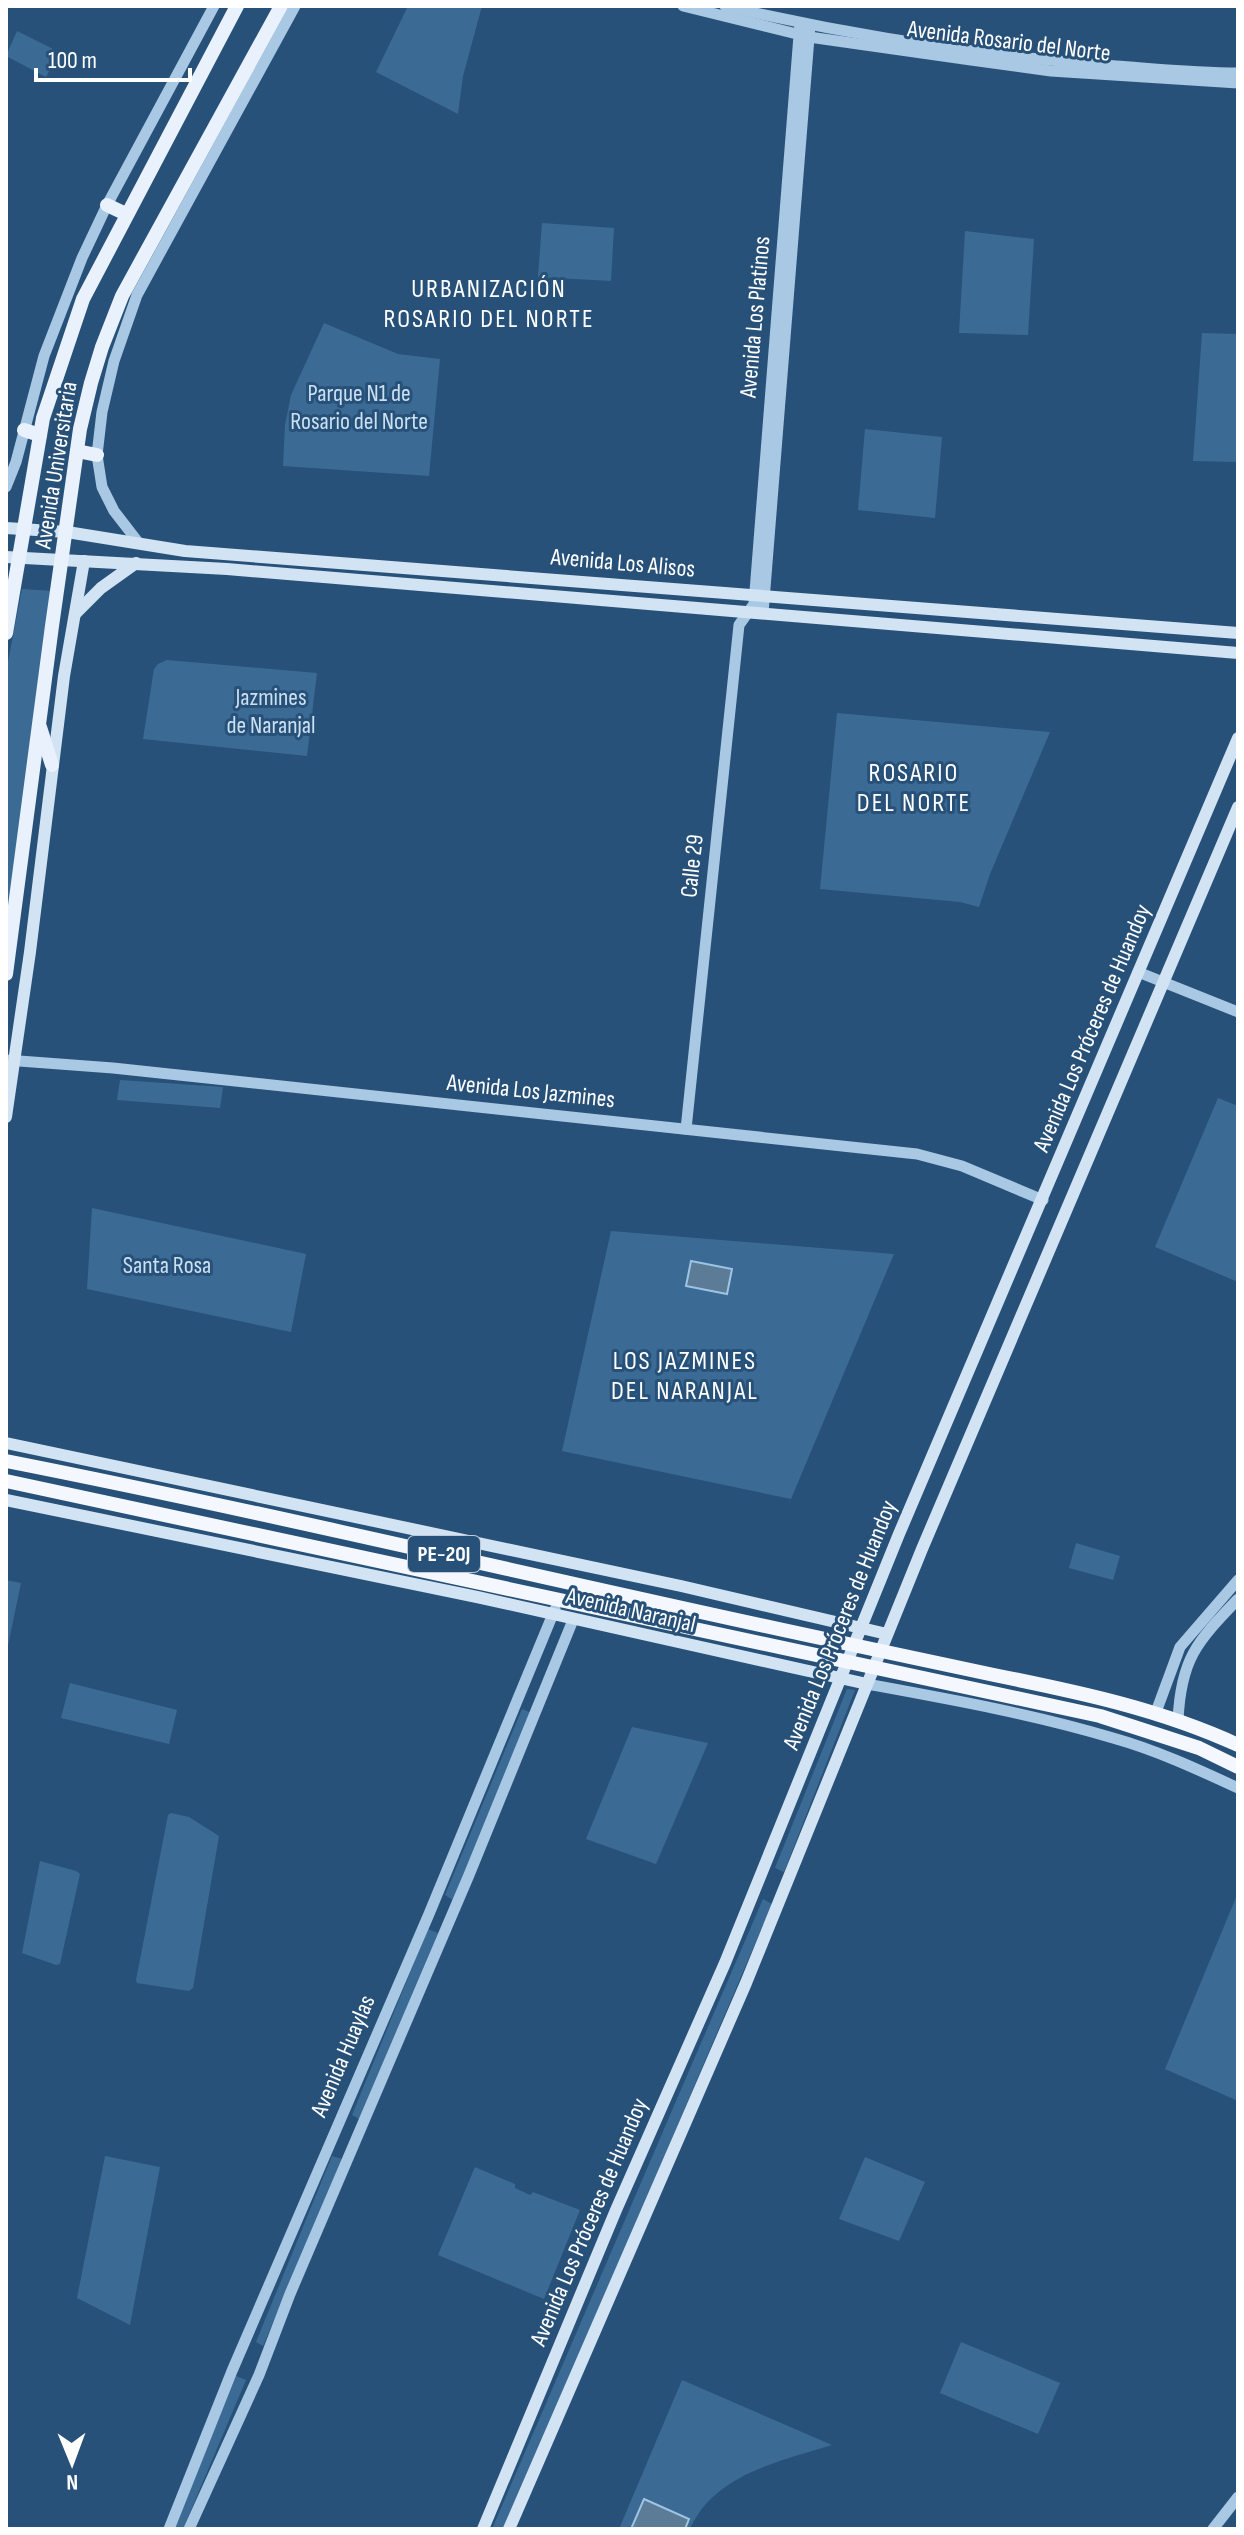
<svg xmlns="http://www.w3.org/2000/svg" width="1244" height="2535" font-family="'Sofia Sans Condensed',sans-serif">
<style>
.green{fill:#3b6b95}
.water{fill:#5c7b97;stroke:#9ec4e3;stroke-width:2}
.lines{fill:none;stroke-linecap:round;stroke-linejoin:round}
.tertiary{stroke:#a9c8e3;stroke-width:11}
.secondary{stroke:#d2e3f3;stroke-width:12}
.primary{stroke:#e8f1fc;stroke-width:14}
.trunk{stroke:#f4f8fe;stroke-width:14}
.labels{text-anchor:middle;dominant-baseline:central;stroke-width:6;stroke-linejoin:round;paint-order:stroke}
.shield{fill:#275178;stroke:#becbd6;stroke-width:2}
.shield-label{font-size:22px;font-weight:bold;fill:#fff}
.street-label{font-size:24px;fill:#fff;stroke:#275178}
.park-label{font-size:24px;fill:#cbe0f2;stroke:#275178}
.neighbourhood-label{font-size:26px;letter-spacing:2px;fill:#fff;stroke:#275178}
</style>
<rect width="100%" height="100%" fill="#275178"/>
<g class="green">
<polygon points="408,6 482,6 463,76 458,114 376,72"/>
<polygon points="17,31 59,52 46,77 6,56"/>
<polygon points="542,223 614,228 611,281 538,277"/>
<polygon points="965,231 1034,239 1028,335 959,333"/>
<polygon points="324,323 398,354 440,359 429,476 283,466 285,425 291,395"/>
<polygon points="1202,333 1238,334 1238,462 1193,461"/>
<polygon points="865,429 942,437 935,518 858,510"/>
<polygon points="22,589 54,591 6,926 6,672"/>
<polygon points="167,660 317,673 307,756 143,739 154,669 158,664"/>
<polygon points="837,713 1050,732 990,874 979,907 960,902 820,889"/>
<polygon points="120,1080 223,1087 220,1108 117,1100"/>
<polygon points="1218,1098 1238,1106 1238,1282 1155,1247"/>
<polygon points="92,1208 306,1254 291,1332 87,1289"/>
<polygon points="611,1231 894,1254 791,1499 562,1451"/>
<polygon points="1076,1543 1120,1556 1113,1580 1069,1568"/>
<polygon points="6,1580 21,1583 6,1655"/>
<polygon points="70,1683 177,1710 169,1744 61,1718"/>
<polygon points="847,1689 855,1690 784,1872 775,1868"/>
<polygon points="522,1709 532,1713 453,1900 445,1895"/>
<polygon points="632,1727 708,1743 656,1864 586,1839"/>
<polygon points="171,1813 189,1817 219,1836 193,1988 189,1991 137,1983 136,1980 168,1815"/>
<polygon points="40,1861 76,1871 80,1874 60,1964 56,1965 22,1953"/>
<polygon points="1237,1895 1238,1895 1238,2101 1165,2069"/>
<polygon points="763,1899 772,1904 505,2529 492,2529"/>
<polygon points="428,1929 438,1933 359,2119 352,2115"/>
<polygon points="105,2156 160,2167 130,2325 77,2298"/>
<polygon points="332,2156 342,2159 263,2346 256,2342"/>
<polygon points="865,2157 925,2182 899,2241 839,2219"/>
<polygon points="475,2167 515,2184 515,2188 530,2195 533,2192 580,2210 544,2299 438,2255"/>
<polygon points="961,2342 1060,2383 1038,2434 940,2393"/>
<polygon points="236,2376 246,2380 183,2529 173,2529"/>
<path d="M 682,2380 L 832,2445 C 781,2461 714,2474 690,2529 L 619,2529 Z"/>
</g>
<g class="water">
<polygon points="691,1261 732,1269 727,1294 686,1286"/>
<polygon points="644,2499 689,2519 685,2529 631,2529"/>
</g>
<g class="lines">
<g class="tertiary">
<polyline points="683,6 809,37 971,60 1051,71 1238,83"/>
<path d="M 725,6 C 854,36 985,56 1116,66 C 1157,69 1197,73 1238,73"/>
<polyline points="6,487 16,462 44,356 82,258 107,205 214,6"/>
<polyline points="138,542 114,511 102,487 97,455 102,412 114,361 137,295 295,6"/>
<polyline points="763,613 810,25"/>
<polyline points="1138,972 1238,1012"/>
<polyline points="6,1060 113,1068 917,1154 962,1166 1043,1200"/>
<polyline points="686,1129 739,625 754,604 800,23"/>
<path d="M 867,1684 C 949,1699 1033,1714 1113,1738 C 1156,1750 1197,1769 1238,1788"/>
<polyline points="1156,1712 1180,1647 1238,1580"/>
<path d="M 1178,1720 C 1181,1658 1197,1642 1238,1599"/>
<polyline points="169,2529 232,2371 429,1914 555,1609"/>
<polyline points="189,2529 259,2375 290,2294 469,1875 573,1620"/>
<polyline points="1213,2529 1238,2497"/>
</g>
<g class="secondary">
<polyline points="6,528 67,532 185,551 1238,633"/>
<polyline points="6,557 227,569 1238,653"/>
<polyline points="75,614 101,588 136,563"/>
<polyline points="6,1117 30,952 64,676 84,561"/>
<polyline points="6,1443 681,1586 887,1634"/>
<polyline points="6,1500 477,1597 867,1684"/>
<polyline points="483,2529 616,2210 725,1963 899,1534 1238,738"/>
<polyline points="509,2529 746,1983 922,1549 1238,807"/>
</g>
<g class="primary">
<polyline points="107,205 126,214"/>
<polyline points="24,430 40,435"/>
<polyline points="77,451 97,455"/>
<polyline points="6,633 43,418 83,299 237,6"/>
<polyline points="40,727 52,765"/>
<polyline points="6,974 52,626 80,429 91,383 102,347 122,296 281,6"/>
</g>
<g class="trunk">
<path d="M 6,1461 C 285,1516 561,1583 839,1642 C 891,1653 943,1664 994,1675 C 1078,1692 1160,1709 1238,1745"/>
<polyline points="6,1481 1100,1716 1199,1748 1238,1767"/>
</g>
</g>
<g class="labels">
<rect class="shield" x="408" y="1536" width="72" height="36" rx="6"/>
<g class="shield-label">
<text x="444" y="1554">PE-20J</text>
</g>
<g class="street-label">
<text transform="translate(1009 41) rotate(7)">Avenida Rosario del Norte</text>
<text transform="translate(755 317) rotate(-85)">Avenida Los Platinos</text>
<text transform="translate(56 465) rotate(-81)">Avenida Universitaria</text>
<text transform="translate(623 563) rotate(5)">Avenida Los Alisos</text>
<text transform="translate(692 866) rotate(-84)">Calle 29</text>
<text transform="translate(1092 1028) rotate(-67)">Avenida Los Próceres de Huandoy</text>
<text transform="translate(531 1091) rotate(6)">Avenida Los Jazmines</text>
<text transform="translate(631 1610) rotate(13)">Avenida Naranjal</text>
<text transform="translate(840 1625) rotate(-68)">Avenida Los Próceres de Huandoy</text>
<text transform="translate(343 2056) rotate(-67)">Avenida Huaylas</text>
<text transform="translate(589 2222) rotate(-67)">Avenida Los Próceres de Huandoy</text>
</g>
<g class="park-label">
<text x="359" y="393">Parque N1 de<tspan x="359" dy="28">Rosario del Norte</tspan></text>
<text x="271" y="697">Jazmines<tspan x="271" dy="28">de Naranjal</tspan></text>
<text x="167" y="1265">Santa Rosa</text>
</g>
<g class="neighbourhood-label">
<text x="489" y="289">URBANIZACIÓN<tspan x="489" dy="30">ROSARIO DEL NORTE</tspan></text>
<text x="914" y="773">ROSARIO<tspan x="914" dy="30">DEL NORTE</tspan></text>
<text x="685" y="1361">LOS JAZMINES<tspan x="685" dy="30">DEL NARANJAL</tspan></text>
</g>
</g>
<rect width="1244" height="2535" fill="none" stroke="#ffffff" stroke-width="16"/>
<g transform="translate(72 2463) rotate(179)" stroke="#275178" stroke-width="6" paint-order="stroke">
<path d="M0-6L14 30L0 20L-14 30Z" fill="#ffffff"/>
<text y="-12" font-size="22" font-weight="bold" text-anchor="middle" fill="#ffffff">N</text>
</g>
<path d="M36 68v12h154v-12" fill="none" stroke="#ffffff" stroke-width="4"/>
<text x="48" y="68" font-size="24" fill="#ffffff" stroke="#275178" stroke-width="6" paint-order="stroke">100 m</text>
</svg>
